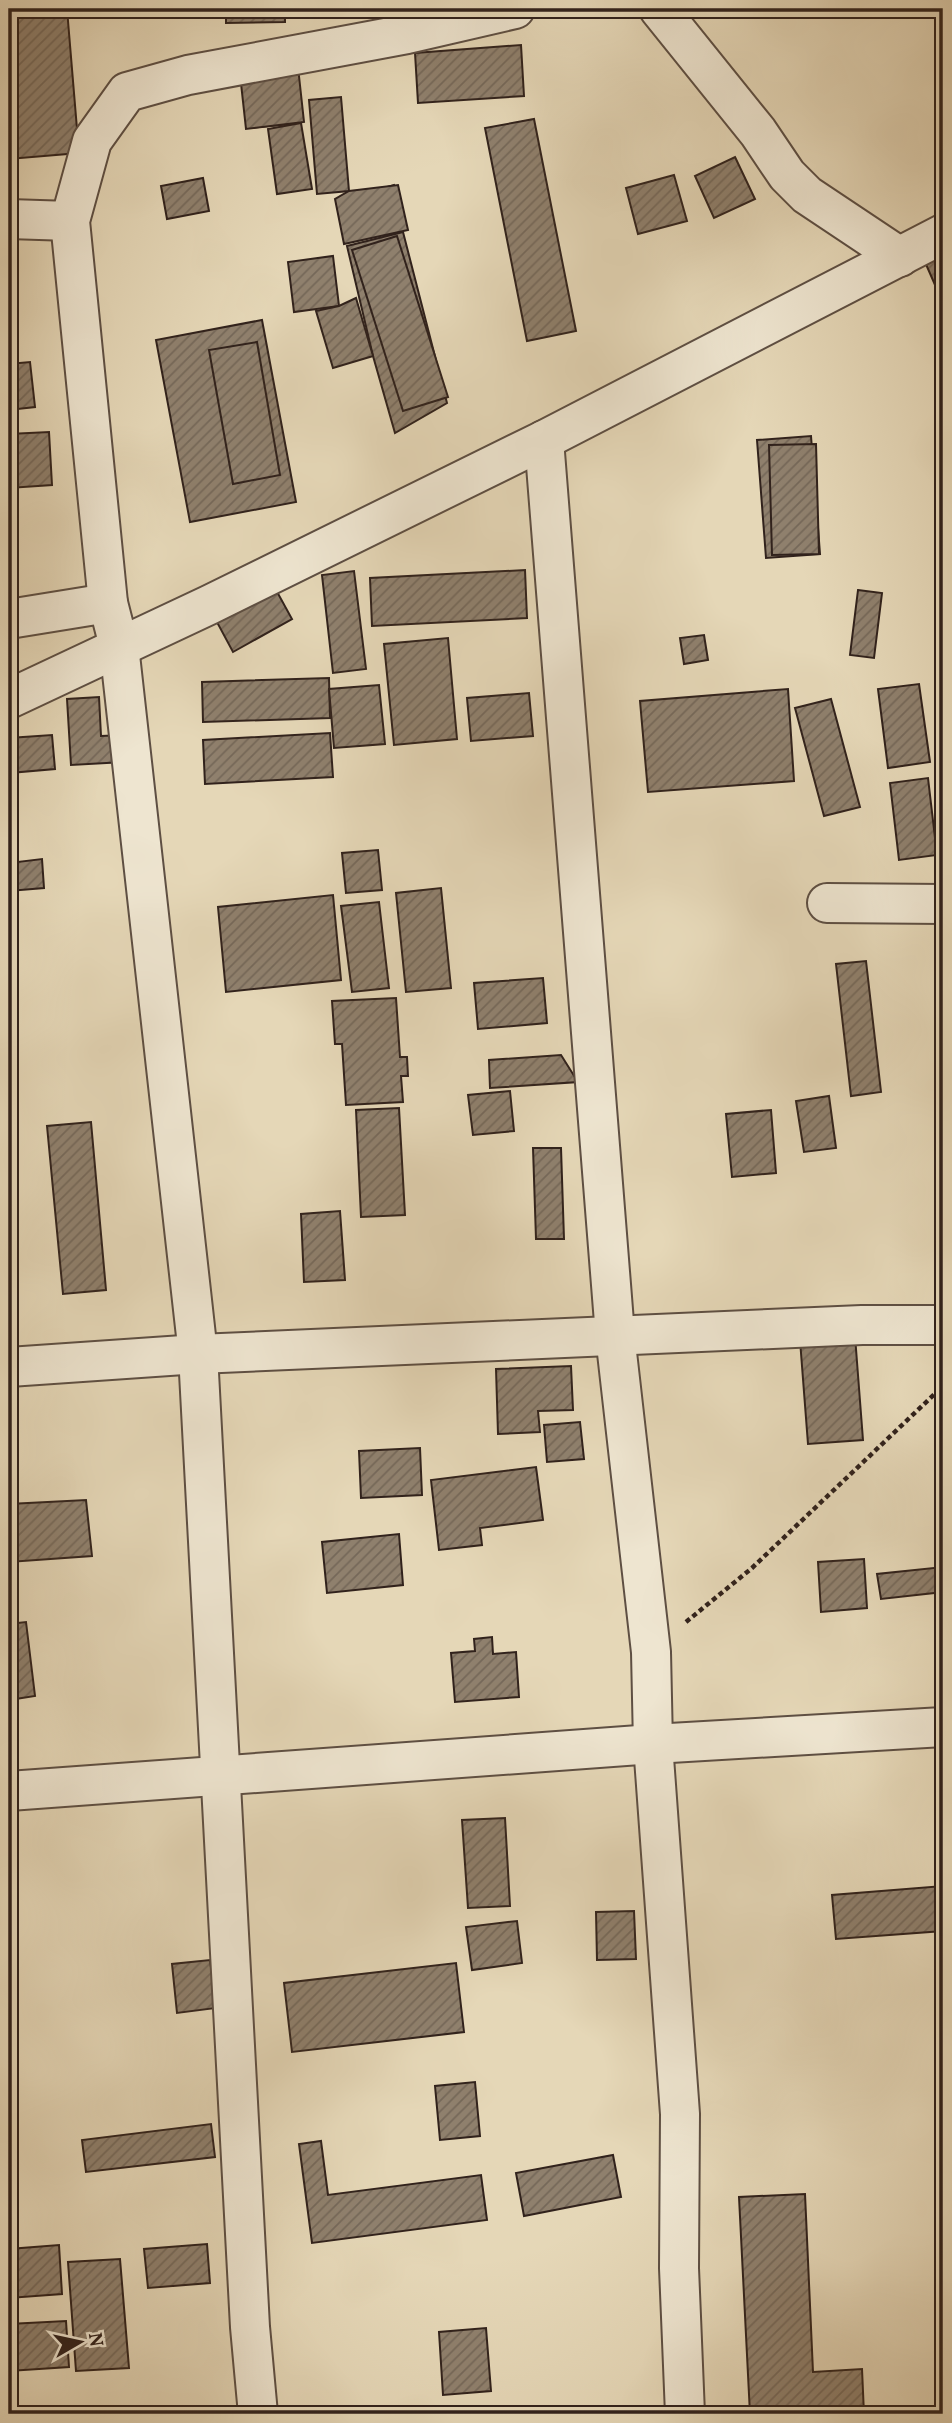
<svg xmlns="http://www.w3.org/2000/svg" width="952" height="2423" font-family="Vollkorn,serif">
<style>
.building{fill:url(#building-hatch);stroke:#31221c;stroke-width:2}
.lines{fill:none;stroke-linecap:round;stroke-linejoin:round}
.minor-casing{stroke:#5e4f43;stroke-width:42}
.path{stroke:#31221c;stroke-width:4.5;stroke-dasharray:5 3.5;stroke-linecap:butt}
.minor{stroke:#eee5d0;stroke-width:38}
</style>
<defs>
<pattern id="building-hatch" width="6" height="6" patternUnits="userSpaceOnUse" patternTransform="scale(1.75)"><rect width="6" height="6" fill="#8f806d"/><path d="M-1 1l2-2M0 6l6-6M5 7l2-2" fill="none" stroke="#756859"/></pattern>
</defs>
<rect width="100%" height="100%" fill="#e5d7b7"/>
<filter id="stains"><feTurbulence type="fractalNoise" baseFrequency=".00286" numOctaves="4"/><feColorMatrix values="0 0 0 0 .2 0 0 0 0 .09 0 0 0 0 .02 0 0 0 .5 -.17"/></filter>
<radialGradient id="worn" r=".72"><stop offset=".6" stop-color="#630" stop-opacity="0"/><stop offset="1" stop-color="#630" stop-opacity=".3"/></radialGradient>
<g class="building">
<polygon points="9,9 33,9 40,64 9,68"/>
<polygon points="9,9 67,9 79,153 9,159"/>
<polygon points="226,9 285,9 285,22 226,23"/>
<polygon points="521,45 524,96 418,103 415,53"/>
<polygon points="295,64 301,123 250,128 244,70"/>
<polygon points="298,67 304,122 246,129 240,74"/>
<polygon points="341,97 349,191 317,194 309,100"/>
<polygon points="534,119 576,331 527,341 485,128"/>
<polygon points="301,123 312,189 277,194 268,129"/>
<polygon points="735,157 755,199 714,218 695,176"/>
<polygon points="674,175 687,221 638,234 626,188"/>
<polygon points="203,178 209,211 167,219 161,186"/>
<polygon points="394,185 405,220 348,238 337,202"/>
<polygon points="398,185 408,230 344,244 335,199 349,191"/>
<polygon points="403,232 447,403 395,433 373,356 347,246"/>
<polygon points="397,236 448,397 403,411 352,250"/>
<polygon points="943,255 943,300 942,301 925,262"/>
<polygon points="333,256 339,306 294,312 288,262"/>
<polygon points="356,298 373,356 333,368 316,311 339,306"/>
<polygon points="262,320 296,502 190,522 156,340"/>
<polygon points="257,342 280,475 233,484 209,350"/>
<polygon points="30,362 35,407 9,410 9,364"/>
<polygon points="49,432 52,485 9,488 9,434"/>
<polygon points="811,436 820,554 766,558 757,440"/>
<polygon points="816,444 819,554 772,555 769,445"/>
<rect x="937" y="499" width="6" height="44"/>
<polygon points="939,503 943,503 943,553 942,554"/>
<polygon points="525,570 527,618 372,626 370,578"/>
<polygon points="354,571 366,669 333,673 322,575"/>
<polygon points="270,579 292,619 233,652 211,611"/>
<polygon points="858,590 882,593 874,658 850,655"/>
<polygon points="704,635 708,660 684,664 680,638"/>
<polygon points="448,638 457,739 394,745 384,644"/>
<polygon points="329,678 330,718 203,722 202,682"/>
<polygon points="919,684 930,762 888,768 878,689"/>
<polygon points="379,685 385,744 334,748 329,689"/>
<polygon points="788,689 794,781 648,792 640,701"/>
<polygon points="529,693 533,736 471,741 467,698"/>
<polygon points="99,697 101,736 123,735 124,762 71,765 67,699"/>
<polygon points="831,699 860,807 824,816 795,708"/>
<polygon points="330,733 333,777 205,784 203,740"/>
<polygon points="52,735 55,769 10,773 18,862 42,859 44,888 9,891 9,738"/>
<polygon points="928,778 937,855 899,860 890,783"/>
<polygon points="378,850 382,890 346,893 342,853"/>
<polygon points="441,888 451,988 406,992 396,893"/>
<polygon points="333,895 341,980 226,992 218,907"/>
<polygon points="379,902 389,988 352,992 341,906"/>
<polygon points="940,951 943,951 943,987"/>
<polygon points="866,961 881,1092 851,1096 836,964"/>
<polygon points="543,978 547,1023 478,1029 474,983"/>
<polygon points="396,998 400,1057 407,1057 408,1076 401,1076 403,1102 346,1105 342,1044 335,1044 332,1001"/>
<polygon points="561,1055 578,1082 490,1088 489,1060"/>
<polygon points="510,1091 514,1131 473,1135 468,1095"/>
<polygon points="829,1096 836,1148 804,1152 796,1101"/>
<polygon points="399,1108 405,1215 361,1217 356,1110"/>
<polygon points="771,1110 776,1173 732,1177 726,1114"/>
<polygon points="91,1122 106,1290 63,1294 47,1126"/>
<polygon points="533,1148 561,1148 564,1239 536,1239"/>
<polygon points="340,1211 345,1280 304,1282 301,1214"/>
<polygon points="855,1336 863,1440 808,1444 800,1340"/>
<polygon points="571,1366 573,1410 538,1411 540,1432 498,1434 496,1369"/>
<polygon points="580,1422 584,1459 547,1462 544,1425"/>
<polygon points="420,1448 422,1495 361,1498 359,1451"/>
<polygon points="536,1467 543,1520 480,1528 482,1545 439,1550 431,1480"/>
<polygon points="86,1500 92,1556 9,1562 9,1504"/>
<polygon points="399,1534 403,1585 327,1593 322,1542"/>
<polygon points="864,1559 867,1608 821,1612 818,1562"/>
<polygon points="943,1567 943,1592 881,1599 877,1574"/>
<polygon points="26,1622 35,1696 9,1700 9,1624"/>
<polygon points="492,1637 493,1654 516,1652 519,1697 455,1702 451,1653 475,1651 474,1639"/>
<polygon points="505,1818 510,1906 468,1908 462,1820"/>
<polygon points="943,1886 943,1931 836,1939 832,1895"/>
<polygon points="634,1911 636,1959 597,1960 596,1912"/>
<polygon points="517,1921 522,1963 472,1970 466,1927"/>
<polygon points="210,1960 216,2008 177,2013 172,1964"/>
<polygon points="456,1963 464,2032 292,2052 284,1983"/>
<polygon points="475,2082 480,2136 440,2140 435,2086"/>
<polygon points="211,2124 215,2157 86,2172 82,2140"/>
<polygon points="321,2141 328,2195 481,2175 487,2220 312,2243 299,2144"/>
<polygon points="613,2155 621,2197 524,2216 516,2173"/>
<polygon points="805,2194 813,2372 862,2369 864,2414 750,2414 739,2197"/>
<polygon points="207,2244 210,2283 148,2288 144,2249"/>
<polygon points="59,2245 62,2294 9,2298 9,2249"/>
<polygon points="120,2259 129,2368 76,2371 68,2262"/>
<polygon points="66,2321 69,2367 9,2371 9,2324"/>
<polygon points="486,2328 491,2391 443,2395 439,2332"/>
</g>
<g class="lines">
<defs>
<g id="minor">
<polyline points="659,9 758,132 787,175 807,195 900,257"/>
<polyline points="9,219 70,221"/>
<polyline points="544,440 615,1335 651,1652 653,1744 680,2114 679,2268 685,2414"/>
<polyline points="9,619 108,603"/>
<polyline points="9,699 209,605 544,440 943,234"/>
<polyline points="827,903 943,904"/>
<polyline points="9,1367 198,1354 862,1325 943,1325"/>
<polyline points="9,1791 653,1744 943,1727"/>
<polyline points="258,2414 250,2327 198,1354 119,646 108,603 70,221 92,141 127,92 188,75 407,34 515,9"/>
</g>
</defs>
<use href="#minor" class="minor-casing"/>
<polyline class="path" points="686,1622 752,1568 943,1386"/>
<use href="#minor" class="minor"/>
</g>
<rect width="952" height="2423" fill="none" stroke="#e5d7b7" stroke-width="35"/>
<rect x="10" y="10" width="931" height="2402" fill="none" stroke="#31221c" stroke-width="3.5"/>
<rect x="18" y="18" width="917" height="2388" fill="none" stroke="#31221c" stroke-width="2"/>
<g transform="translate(80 2342) rotate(81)" stroke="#eee5d0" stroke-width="5" paint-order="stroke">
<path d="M0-5L12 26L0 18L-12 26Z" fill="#31221c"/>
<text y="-10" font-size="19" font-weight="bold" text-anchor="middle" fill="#31221c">N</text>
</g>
<rect width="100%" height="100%" filter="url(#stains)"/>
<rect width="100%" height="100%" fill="url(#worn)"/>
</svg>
